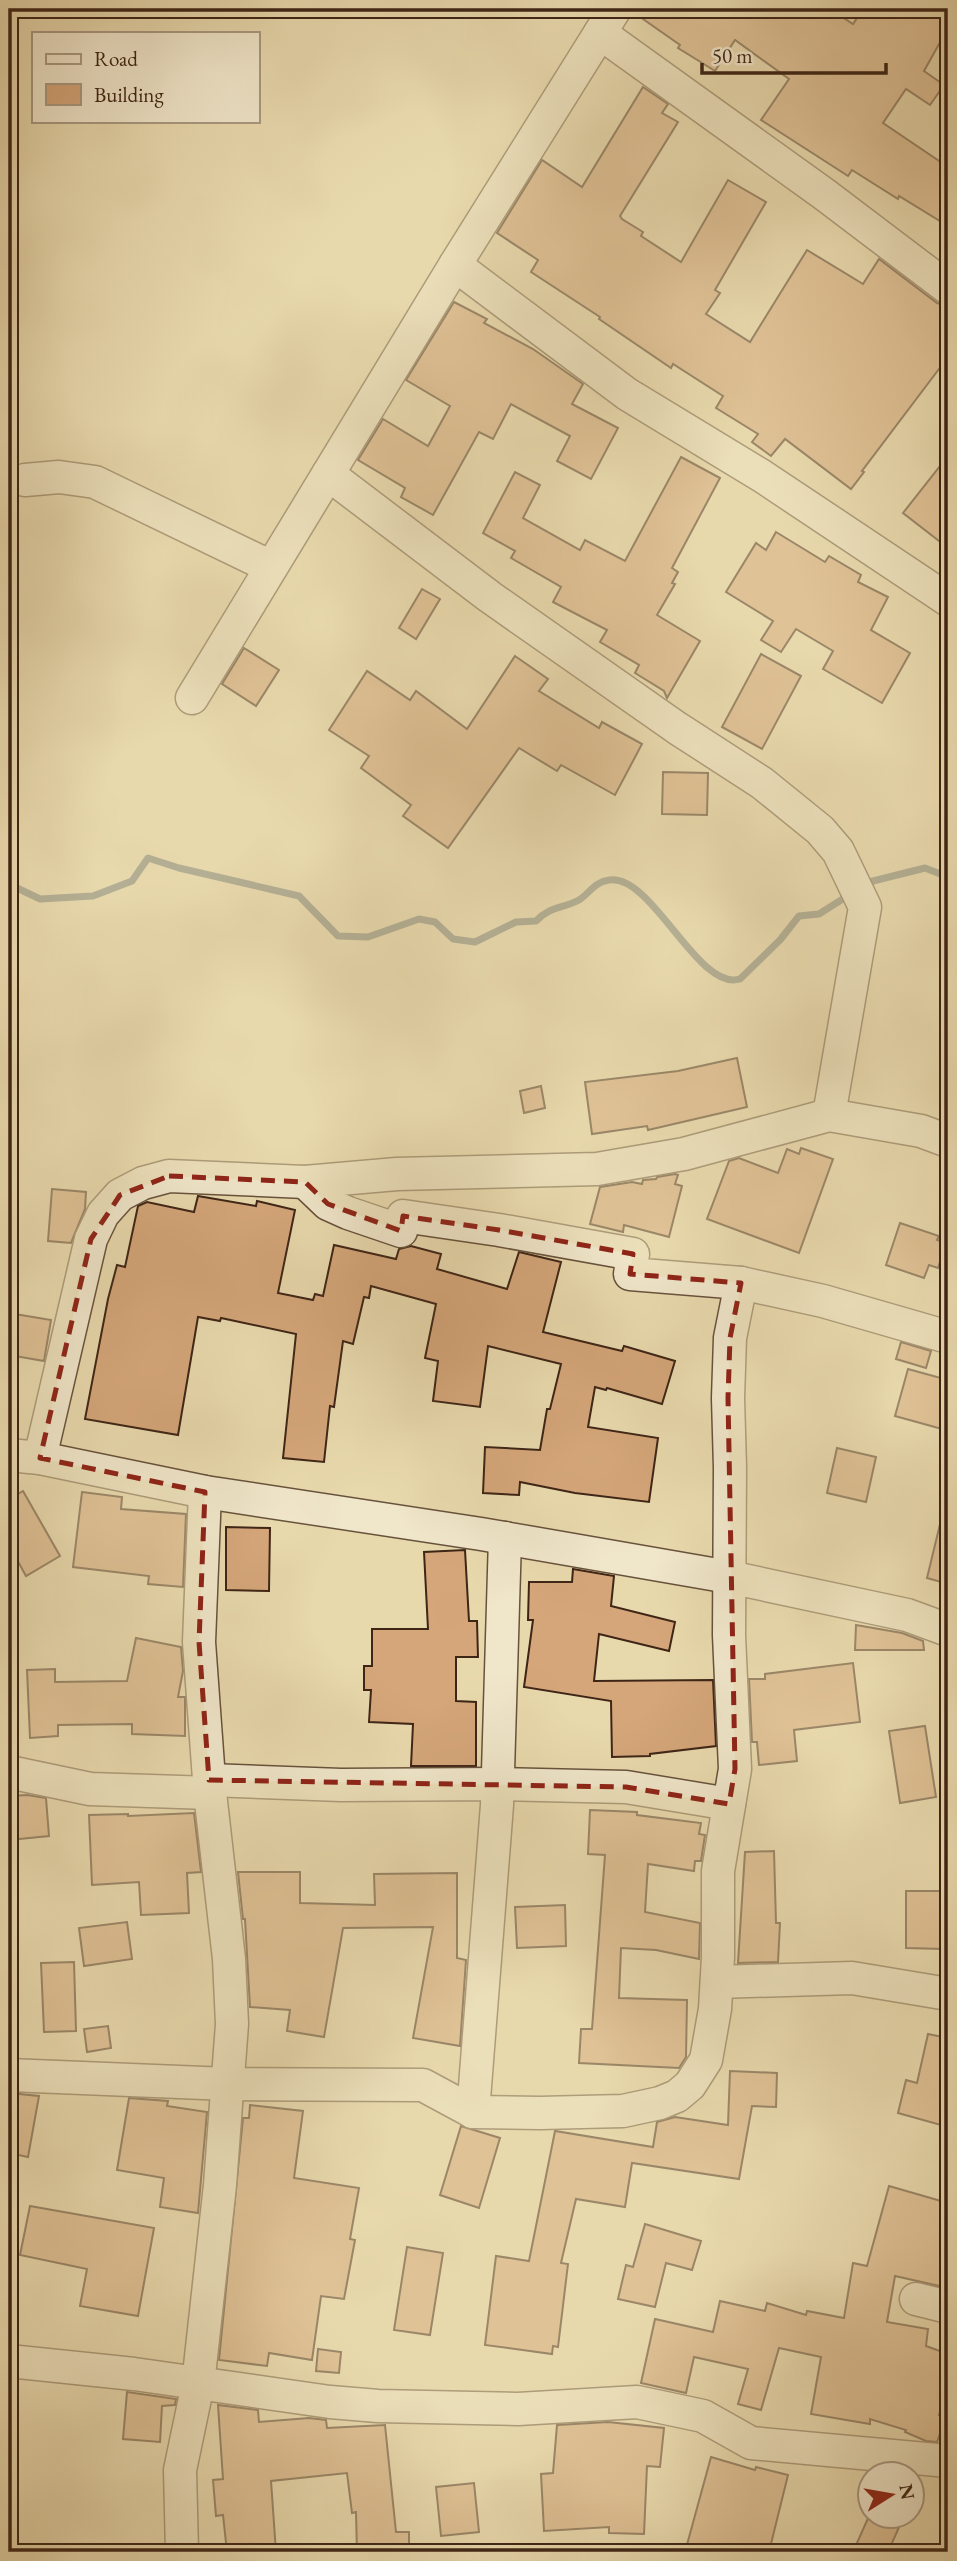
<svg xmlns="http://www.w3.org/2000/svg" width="957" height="2561" font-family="'EB Garamond',serif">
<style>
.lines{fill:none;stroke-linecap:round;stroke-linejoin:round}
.stream{stroke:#777d77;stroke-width:7}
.building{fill:#d4a67a;stroke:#3e2516;stroke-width:2}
.minor-casing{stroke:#68523c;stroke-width:35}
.minor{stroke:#f0e6ca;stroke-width:32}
.marked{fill:none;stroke:#8f2418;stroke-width:5;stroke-dasharray:14 9;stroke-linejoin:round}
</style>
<rect width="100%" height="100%" fill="#e8d9ad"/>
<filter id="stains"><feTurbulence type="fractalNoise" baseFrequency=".00286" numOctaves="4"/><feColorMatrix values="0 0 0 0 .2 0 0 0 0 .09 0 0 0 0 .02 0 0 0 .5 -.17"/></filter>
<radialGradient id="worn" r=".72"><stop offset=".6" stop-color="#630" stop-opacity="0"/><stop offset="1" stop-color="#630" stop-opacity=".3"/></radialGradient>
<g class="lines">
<g class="stream">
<polyline points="862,887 869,882 925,868 948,877"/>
<path d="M 9,892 L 15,887 L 40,899 L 93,896 L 132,881 L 148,858 L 179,868 L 299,896 L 338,936 L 368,937 L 419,919 L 435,922 L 453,939 L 475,942 L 516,922 L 536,921 C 550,906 562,909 579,900 C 590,893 594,882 609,880 C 652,873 698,992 740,979 L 780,940 L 799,916 L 819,914 L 849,895"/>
</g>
</g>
<g class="building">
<polygon points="633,9 830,9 853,24 863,9 948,9 948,28 924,71 944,85 930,105 906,89 883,123 948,167 948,226 899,196 898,199 852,170 848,176 761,120 789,79 735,40 715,71 678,48 680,45 633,12"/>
<polygon points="643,87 668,104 662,113 678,122 620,216 622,219 643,232 641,236 681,262 728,180 766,202 715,290 720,293 706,314 750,342 807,250 863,284 879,259 937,303 948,306 948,357 862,471 864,472 851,489 785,439 771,456 752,442 758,434 716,408 723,396 673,364 671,368 599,319 600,317 531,272 538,260 497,233 542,160 582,187"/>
<polygon points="454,302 487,319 484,323 533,349 583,384 572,404 618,428 591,479 557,461 570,436 511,404 493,439 479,432 433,515 401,497 405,488 358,460 383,419 428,446 450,406 406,380"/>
<polygon points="948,456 948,548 903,513"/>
<polygon points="681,457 720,478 672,568 678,572 672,583 675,584 657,615 700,641 667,698 664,691 635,673 639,665 600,642 607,630 553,602 561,587 511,558 515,551 483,533 515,472 540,485 523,518 580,550 585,540 625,561"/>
<polygon points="776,532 825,562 829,556 861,575 858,582 888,597 871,630 910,653 882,703 823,669 833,651 796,629 781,652 761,640 773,621 726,592 756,543 766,550"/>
<polygon points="422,589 440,599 416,639 399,628"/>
<polygon points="244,648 279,670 256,706 222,684"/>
<polygon points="761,654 801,676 762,749 722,727"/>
<polygon points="515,656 548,679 539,691 599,728 602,722 642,744 615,795 561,765 557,771 519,748 448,848 403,816 411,805 361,768 369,756 329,730 367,671 410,700 416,691 467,729"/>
<polygon points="663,772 708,773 707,815 662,814"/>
<polygon points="737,1058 747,1107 648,1130 647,1126 592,1134 585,1082 678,1071"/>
<polygon points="541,1086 545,1108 524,1113 520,1091"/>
<polygon points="801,1148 833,1159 799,1253 707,1219 729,1161 739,1158 778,1173 787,1149 799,1154"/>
<polygon points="675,1174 678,1175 675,1184 682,1186 669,1237 624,1225 623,1232 590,1224 600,1187 632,1182 642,1184 643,1180 656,1179 657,1177"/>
<polygon points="52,1189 86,1192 85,1209 71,1243 48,1241"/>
<polygon points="198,1196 256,1206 257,1201 295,1210 278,1293 313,1300 315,1294 323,1296 334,1245 396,1259 399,1249 411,1246 441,1254 437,1269 507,1289 519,1252 561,1262 543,1332 622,1351 624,1346 675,1361 662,1404 607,1388 606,1390 595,1387 588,1427 658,1438 649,1502 575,1493 520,1482 519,1495 483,1493 485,1447 540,1450 547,1409 550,1409 561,1364 488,1346 480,1407 433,1401 438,1361 425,1358 436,1304 371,1286 369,1298 364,1297 353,1344 343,1341 334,1407 330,1406 324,1462 283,1458 296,1334 221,1318 220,1321 198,1317 178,1435 85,1419 108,1299 117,1265 125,1267 138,1206 147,1202 194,1212"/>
<polygon points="900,1223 939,1236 937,1240 946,1243 938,1268 929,1265 924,1278 886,1265"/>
<polygon points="9,1313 51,1320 44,1361 9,1355"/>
<polygon points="901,1342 931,1351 926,1368 896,1359"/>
<polygon points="908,1369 948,1380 948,1405 942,1429 895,1416"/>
<polygon points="837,1448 876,1457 866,1502 827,1493"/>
<polygon points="23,1491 60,1556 26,1576 9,1545 9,1499"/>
<polygon points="82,1492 122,1497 121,1509 186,1514 183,1587 148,1584 149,1576 73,1567"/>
<polygon points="941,1520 948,1521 948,1584 927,1578"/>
<polygon points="226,1527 270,1528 269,1591 226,1590"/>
<polygon points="465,1550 469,1621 477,1621 478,1657 456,1657 456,1701 476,1702 476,1766 411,1766 413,1724 369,1722 371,1690 364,1690 364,1666 372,1666 372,1629 428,1629 424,1552"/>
<polygon points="573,1569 614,1576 611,1606 675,1622 669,1651 599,1634 594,1681 713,1680 716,1746 650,1754 650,1756 612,1757 611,1701 524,1687 533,1620 528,1620 529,1582 572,1582"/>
<polygon points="856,1625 902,1633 923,1641 924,1650 855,1650"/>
<polygon points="136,1638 181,1647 183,1671 178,1697 185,1697 185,1736 132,1734 132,1724 58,1725 58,1736 30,1738 27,1670 55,1669 55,1682 127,1681"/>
<polygon points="853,1663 860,1722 794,1730 797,1761 759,1765 757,1742 752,1742 749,1679 765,1679 765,1674"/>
<polygon points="925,1726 936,1797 900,1803 889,1731"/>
<polygon points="27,1795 46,1798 49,1836 10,1840 9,1796"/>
<polygon points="590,1810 637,1812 637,1815 701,1823 699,1834 705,1835 701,1861 695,1861 694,1871 648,1864 645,1912 700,1923 699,1959 656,1950 621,1948 619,1998 687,2000 686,2057 679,2068 579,2063 581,2029 592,2029 605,1855 588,1854"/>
<polygon points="194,1813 201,1872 187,1873 189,1913 141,1915 139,1882 92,1885 89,1815 128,1814 128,1816"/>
<polygon points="774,1851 776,1923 780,1923 778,1962 738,1963 745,1852"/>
<polygon points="238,1872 300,1872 300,1903 375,1905 374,1874 457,1873 457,1958 466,1960 460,2046 413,2038 433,1927 343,1928 324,2037 287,2031 290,2010 250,2007 245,1919 243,1919"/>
<polygon points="906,1891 943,1891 943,1949 906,1948"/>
<polygon points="565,1905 566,1946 517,1948 515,1907"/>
<polygon points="127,1922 132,1959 84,1966 79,1928"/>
<polygon points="74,1962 76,2031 44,2032 41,1963"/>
<polygon points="108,2026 111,2048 87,2052 84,2029"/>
<polygon points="928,2034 948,2038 948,2127 898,2113 906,2080 917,2083"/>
<polygon points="730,2071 777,2073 776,2107 752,2106 739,2179 632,2163 625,2207 576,2199 561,2263 568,2264 558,2347 553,2346 552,2354 485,2345 496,2256 529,2261 555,2131 653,2147 657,2122 675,2117 728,2125"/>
<polygon points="9,2093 39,2096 28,2157 9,2153"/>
<polygon points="129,2098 168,2101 167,2106 207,2112 198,2213 160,2207 164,2178 117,2170"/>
<polygon points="250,2105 303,2111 294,2178 359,2188 350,2239 355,2240 344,2299 321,2296 312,2360 269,2353 267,2366 219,2360 243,2118 249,2118"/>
<polygon points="461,2126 500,2138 479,2208 440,2195"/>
<polygon points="889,2186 948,2203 948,2288 895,2276 887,2322 928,2329 926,2346 948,2354 948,2389 939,2415 946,2417 937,2442 926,2441 905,2432 906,2430 870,2419 870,2424 811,2414 821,2357 779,2348 761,2410 738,2404 748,2369 694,2357 686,2393 641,2383 655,2319 713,2332 720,2301 765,2311 767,2303 806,2315 807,2311 844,2318 853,2263 867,2266"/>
<polygon points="30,2206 154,2228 138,2316 80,2306 87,2269 20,2255"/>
<polygon points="645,2224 701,2241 692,2270 666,2263 655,2307 618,2299 626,2265 633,2267"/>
<polygon points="407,2247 443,2253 430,2335 394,2330"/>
<polygon points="318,2349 341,2352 339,2373 316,2371"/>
<polygon points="127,2392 176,2399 175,2405 162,2406 160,2442 123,2439"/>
<polygon points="218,2405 258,2410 259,2422 309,2418 326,2420 327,2428 385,2425 396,2532 409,2532 409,2552 357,2552 356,2512 352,2513 347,2473 271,2481 276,2552 227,2552 223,2515 216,2516 213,2480 223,2479"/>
<polygon points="608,2422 664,2428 660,2467 647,2466 644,2534 609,2533 609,2527 544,2531 541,2474 553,2473 557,2425"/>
<polygon points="711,2457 755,2470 756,2467 788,2475 769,2552 685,2552"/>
<polygon points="474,2483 479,2532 441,2536 436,2487"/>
<polygon points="869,2516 904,2516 888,2552 853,2552"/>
</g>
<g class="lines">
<defs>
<g id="minor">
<polyline points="600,33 824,194 948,288"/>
<polyline points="455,265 627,394 762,476 948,600"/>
<polyline points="328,474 490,597 677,728 762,783 820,830 838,851 865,907 829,1115"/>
<polyline points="25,480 59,477 95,482 271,567"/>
<polyline points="192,698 455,265 615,9"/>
<polyline points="305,1182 328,1204 348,1213 401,1231 403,1216 499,1230 633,1254 630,1274 741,1283 823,1301 948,1337"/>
<polyline points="9,1455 40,1458 205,1492 481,1534 729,1577 907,1615 948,1630"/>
<polyline points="40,1458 91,1239 103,1214 120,1195 143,1183 169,1176 305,1182 397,1174 597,1169 684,1154 829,1115 921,1131 948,1141"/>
<polyline points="9,1772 90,1789 210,1793"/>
<polyline points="209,1780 341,1785 498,1784 626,1787 729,1804"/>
<polyline points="717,1982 852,1978 948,1994"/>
<polyline points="9,2075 228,2084 423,2085 473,2112 540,2113 623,2111 660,2103 677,2096 690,2085 706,2060 715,2009 718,1957 718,1871 735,1769 729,1635 730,1468 728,1398 730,1338 741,1283"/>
<polyline points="473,2112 497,1805 505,1538"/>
<polyline points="916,2299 948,2307"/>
<polyline points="9,2361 134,2374 330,2402 378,2406 518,2409 637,2402 703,2416 751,2443 948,2461"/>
<polyline points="182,2552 180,2470 198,2384 220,2185 232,2024 229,1959 210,1793 199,1642 205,1492"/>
</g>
</defs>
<use href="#minor" class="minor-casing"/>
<use href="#minor" class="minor"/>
</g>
<path d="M0 0H957V2561H0ZM 169,1176 L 305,1182 L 328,1204 L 401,1231 L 403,1216 L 499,1230 L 633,1254 L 630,1274 L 741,1283 L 730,1338 L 728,1398 L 735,1769 L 729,1804 L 626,1787 L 209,1780 L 199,1642 L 205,1492 L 40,1458 L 91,1239 L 120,1195 Z" fill="#e8d9ad" fill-opacity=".55" fill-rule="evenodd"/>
<path class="marked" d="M 169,1176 L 305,1182 L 328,1204 L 401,1231 L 403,1216 L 499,1230 L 633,1254 L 630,1274 L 741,1283 L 730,1338 L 728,1398 L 735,1769 L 729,1804 L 626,1787 L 209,1780 L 199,1642 L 205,1492 L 40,1458 L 91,1239 L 120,1195 Z"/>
<rect width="957" height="2561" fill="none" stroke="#e8d9ad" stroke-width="35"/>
<rect x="10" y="10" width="936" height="2540" fill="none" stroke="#3e2516" stroke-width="3.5"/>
<rect x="18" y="18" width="922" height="2526" fill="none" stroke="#3e2516" stroke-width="2"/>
<rect x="32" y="32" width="228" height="91" fill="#f0e6ca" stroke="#a99982" stroke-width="2"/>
<rect x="46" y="54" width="35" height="10" fill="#f0e6ca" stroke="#a99982" stroke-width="2"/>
<text x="94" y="66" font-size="21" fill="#3e2516">Road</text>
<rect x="46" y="84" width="35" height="21" fill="#d4a67a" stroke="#a99982" stroke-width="2"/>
<text x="94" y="102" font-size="21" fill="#3e2516">Building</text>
<g transform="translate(891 2495) rotate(79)"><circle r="33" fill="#f0e6ca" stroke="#a99982" stroke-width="2"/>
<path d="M0-5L12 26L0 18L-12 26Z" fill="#8f2418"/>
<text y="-10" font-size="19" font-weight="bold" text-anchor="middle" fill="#3e2516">N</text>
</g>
<path d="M702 63v10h184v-10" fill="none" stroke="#3e2516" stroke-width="3.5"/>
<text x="712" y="63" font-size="21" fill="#3e2516" stroke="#f0e6ca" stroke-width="5" paint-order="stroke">50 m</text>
<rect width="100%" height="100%" filter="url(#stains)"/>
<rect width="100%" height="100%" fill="url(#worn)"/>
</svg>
